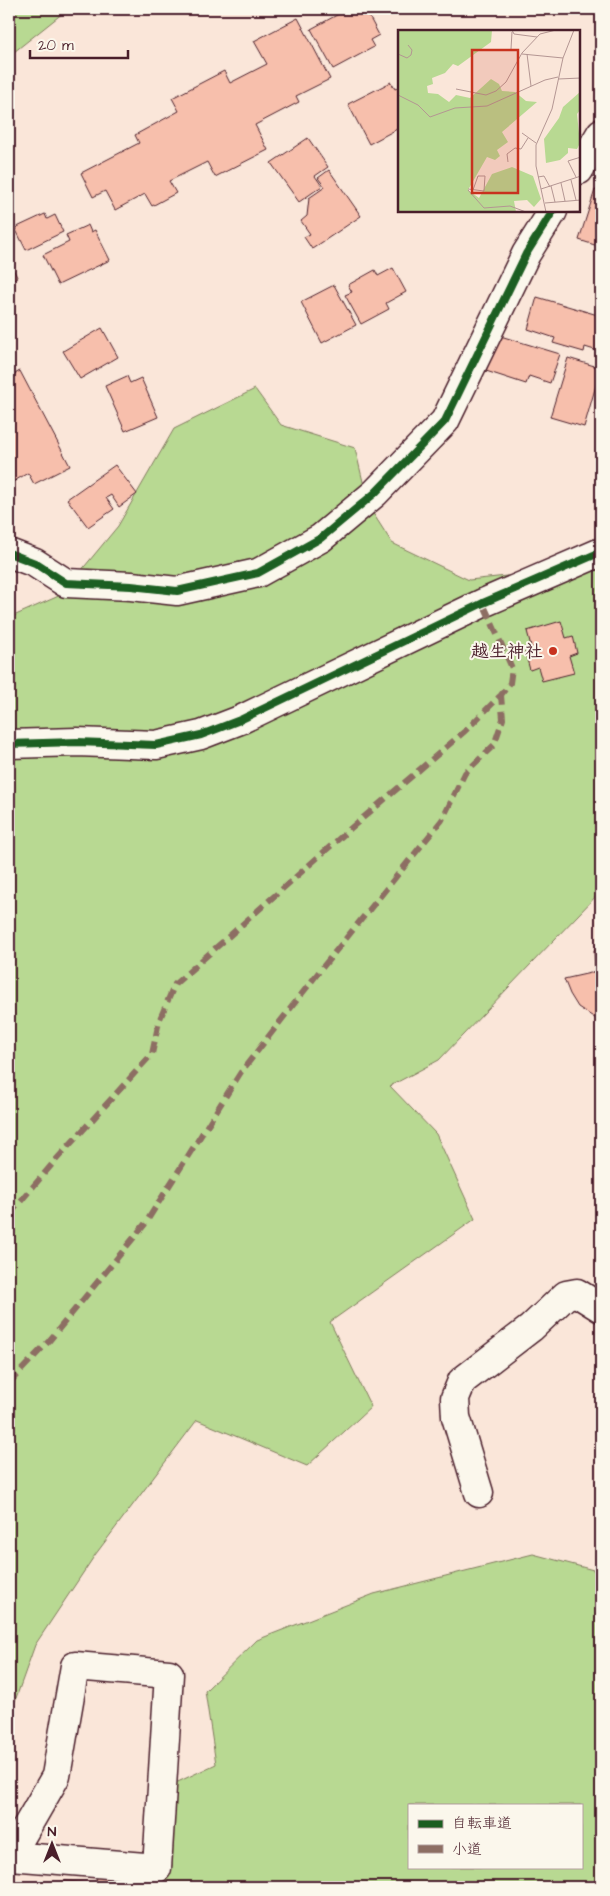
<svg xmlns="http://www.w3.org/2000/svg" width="610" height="1896" font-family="'Architects Daughter','Klee One',sans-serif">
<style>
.green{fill:#b8d992;stroke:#817c5e;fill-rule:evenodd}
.building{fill:#f7bfac;stroke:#4a1f2b}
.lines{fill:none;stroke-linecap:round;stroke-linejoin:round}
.minor-casing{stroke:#4a1f2b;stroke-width:31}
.minor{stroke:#fbf7ec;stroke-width:28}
.quiet{stroke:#8d6e63;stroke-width:6;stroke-dasharray:12 6;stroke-linecap:butt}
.cycleway-casing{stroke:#fbf7ec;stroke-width:11}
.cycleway{stroke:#1b5e20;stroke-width:8}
.poi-dot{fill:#c8321e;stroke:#fbf7ec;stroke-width:2}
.labels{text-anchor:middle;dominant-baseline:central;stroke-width:4;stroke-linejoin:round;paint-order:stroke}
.poi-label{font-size:18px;font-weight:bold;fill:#4a1f2b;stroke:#fbf7ec;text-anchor:end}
.inset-road{fill:none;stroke:#b49693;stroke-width:1}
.view{fill:#c8321e;fill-opacity:0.15;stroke:#c8321e;stroke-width:2.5}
.inset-edge{fill:none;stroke:#4a1f2b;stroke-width:2.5}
</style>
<rect width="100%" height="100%" fill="#fae6d9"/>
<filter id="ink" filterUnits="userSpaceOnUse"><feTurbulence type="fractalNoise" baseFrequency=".02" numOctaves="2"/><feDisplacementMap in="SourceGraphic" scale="10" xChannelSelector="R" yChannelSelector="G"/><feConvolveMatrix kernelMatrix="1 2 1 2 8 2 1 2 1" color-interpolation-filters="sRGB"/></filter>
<g filter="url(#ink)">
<g class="green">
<polygon points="9,9 68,9 9,56"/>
<polygon points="255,389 281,425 355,448 369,507 392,543 469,580 601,566 601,891 439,1060 390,1086 436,1134 475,1219 330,1322 371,1407 307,1466 197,1420 95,1555 35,1645 11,1712 9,1725 9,618 61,595 118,526 174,429"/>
<path d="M 533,1554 L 601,1572 L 601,1887 L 126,1887 L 128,1881 L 172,1866 L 165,1788 L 216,1764 L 205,1691 L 257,1640 L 374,1594 ZM 409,1805 L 581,1805 L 581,1867 L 409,1867 Z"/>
</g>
<g class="building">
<polygon points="348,9 365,9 379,35 370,40 374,47 333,69 311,29"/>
<polygon points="298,18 330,79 296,96 299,102 255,125 268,150 215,177 207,162 169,181 176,193 152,206 145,194 115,210 105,191 93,197 81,173 139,143 135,135 179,111 172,98 224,71 230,83 267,64 254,41"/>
<polygon points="391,82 395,89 399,87 399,128 369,144 348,104"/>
<polygon points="308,138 328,167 315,176 322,186 299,202 271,163"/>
<polygon points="329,170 361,216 312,249 304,237 310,234 301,221 307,216 309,198 325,187 318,178"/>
<polygon points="595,190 601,191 601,247 579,240"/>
<polygon points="45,214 47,219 55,215 63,232 26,250 15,228"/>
<polygon points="88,225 91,232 95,230 110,260 58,285 43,255 69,242 66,235"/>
<polygon points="9,260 17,277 9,282"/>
<polygon points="393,268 406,292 386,303 389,309 361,324 345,295 352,292 348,285 375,270 378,276"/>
<polygon points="334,285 356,325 322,343 301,302"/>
<polygon points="537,297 601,316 601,352 585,347 584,352 553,343 555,338 528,329"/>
<polygon points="102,328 118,357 80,379 63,351"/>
<polygon points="497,335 560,354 550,383 529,376 526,384 486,371"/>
<polygon points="568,358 601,368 584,427 550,417"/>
<polygon points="20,371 70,466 34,484 28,473 9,484 9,377"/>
<polygon points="127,376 130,383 141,378 158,417 125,431 105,386"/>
<polygon points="115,465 137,494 119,507 111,495 106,498 114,509 88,527 67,499"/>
<polygon points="561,621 566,638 573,636 577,653 569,656 574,673 542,681 538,667 530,670 525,652 532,650 527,631"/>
<polygon points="601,938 601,1022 578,1007 570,994 564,979 595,972 594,951 598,942"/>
<polygon points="97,1876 109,1876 108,1887 64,1887 65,1881 96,1883"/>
</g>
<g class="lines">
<defs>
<g id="minor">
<polyline points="579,170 601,133"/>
<polyline points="9,553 35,563 66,583 131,586 177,591 258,573 321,538 375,493 445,421 526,254 553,211"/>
<polyline points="9,744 77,742 156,745 201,735 240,720 483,603 601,552"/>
<polyline points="479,1493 456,1417 455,1398 462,1381 531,1328 566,1295 577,1293 601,1308"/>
<polyline points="9,1856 10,1856 157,1868 169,1674 75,1666 56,1776 10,1856"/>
</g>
</defs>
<use href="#minor" class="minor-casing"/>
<use href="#minor" class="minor"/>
<g class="quiet">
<polyline points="9,1215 54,1162 152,1054 159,1021 175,984 351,828 465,731 501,695 510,683 512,668 483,603"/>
<polyline points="9,1383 49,1341 145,1224 241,1072 318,973 442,820 465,773 494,745 503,719 501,695"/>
</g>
<defs>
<g id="cycleway">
<polyline points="9,553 35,563 66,583 131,586 177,591 258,573 321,538 375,493 445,421 526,254 553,211"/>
<polyline points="9,744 77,742 156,745 201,735 240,720 483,603 601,552"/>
</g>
</defs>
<use href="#cycleway" class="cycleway-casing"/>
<use href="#cycleway" class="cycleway"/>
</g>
</g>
<circle class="poi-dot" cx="553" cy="651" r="5"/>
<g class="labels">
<g class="poi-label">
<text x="543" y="651">越生神社</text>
</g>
</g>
<g transform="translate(398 30)">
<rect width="182" height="182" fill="#fae6d9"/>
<path d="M 0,0 L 94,0 L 93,12 L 60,36 L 55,34 L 47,43 L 34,48 L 35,54 L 29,56 L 30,63 L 40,64 L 51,72 L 58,65 L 72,68 L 93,49 L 101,54 L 104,61 L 117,62 L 128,71 L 139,72 L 104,102 L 110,112 L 99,120 L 102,126 L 97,130 L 89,127 L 70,160 L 81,168 L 94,144 L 114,137 L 135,146 L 143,169 L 136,177 L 129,170 L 116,171 L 118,182 L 0,182 ZM 182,62 L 182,80 L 179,84 L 182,113 L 179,119 L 170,118 L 170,123 L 162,130 L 148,133 L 146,109 L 161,88 L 165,77 Z" fill="#b8d992"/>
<path class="inset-road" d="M 114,0 L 116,4 L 139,7M 113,19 L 114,2M 0,24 L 9,28 L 13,25 L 14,20 L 10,15M 124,24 L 165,28M 129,24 L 133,56M 160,49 L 183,48M 58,59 L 88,65 L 98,61 L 108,52 L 124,23 L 142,4 L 158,0M 0,65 L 20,75 L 32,87 L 57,78 L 89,76 L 147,50 L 160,47M 124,103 L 138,113M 110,132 L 109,124 L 117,118 L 123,119 L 130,108M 140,147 L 146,146 L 152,157M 178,147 L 170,131 L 183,127M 173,150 L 178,170M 163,153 L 167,171M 153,156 L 157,172M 70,159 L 86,161 L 87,146 L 80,146 L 75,160M 143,159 L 183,146M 70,160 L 86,178 L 112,176 L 128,182M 147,173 L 183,170M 148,182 L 138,136 L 138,115 L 154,79 L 165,28 L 176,0M 150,182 L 183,181"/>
<path class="view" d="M 74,20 L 120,20 L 120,163 L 74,163 Z"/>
<rect width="182" height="182" class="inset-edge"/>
</g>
<rect width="610" height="1896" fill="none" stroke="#fbf7ec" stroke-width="30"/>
<rect x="15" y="15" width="580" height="1866" fill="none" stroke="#4a1f2b" stroke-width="2" filter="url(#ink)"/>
<rect x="408" y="1804" width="175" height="65" fill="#fbf7ec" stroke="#b4a19f"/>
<rect x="418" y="1820" width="25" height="8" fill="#1b5e20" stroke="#b4a19f"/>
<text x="452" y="1828" font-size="15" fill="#4a1f2b">自転車道</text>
<rect x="418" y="1845" width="25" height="8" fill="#8d6e63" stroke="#b4a19f"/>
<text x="452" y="1854" font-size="15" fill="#4a1f2b">小道</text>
<g transform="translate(52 1844)" stroke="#fbf7ec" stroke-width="4" paint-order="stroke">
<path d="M0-4L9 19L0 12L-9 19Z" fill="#4a1f2b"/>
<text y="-8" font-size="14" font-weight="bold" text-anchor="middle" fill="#4a1f2b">N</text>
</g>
<path d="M30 50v8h98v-8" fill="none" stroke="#4a1f2b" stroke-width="2.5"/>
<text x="38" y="50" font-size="15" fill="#4a1f2b" stroke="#fbf7ec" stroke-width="4" paint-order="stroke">20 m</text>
</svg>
